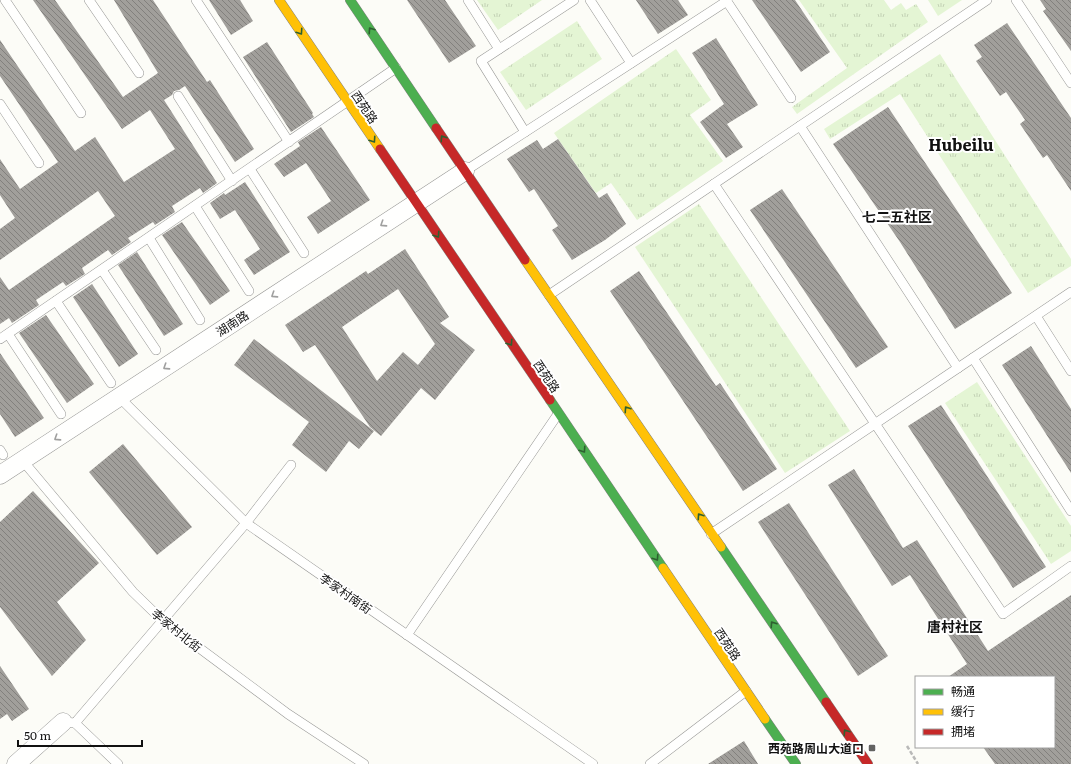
<svg xmlns="http://www.w3.org/2000/svg" width="1071" height="764" font-family="Literata,'Noto Sans SC',serif">
<style>
.grass{fill:url(#grass-tufts)}
.building{fill:url(#building-back-hatch);fill-rule:evenodd}
.lines{fill:none;stroke-linecap:round;stroke-linejoin:round}
.lane-casing{stroke:#979795;stroke-width:10}
.street-casing{stroke:#979795;stroke-width:19}
.fast-casing{stroke:#848482;stroke-width:10}
.slow-casing{stroke:#848482;stroke-width:10}
.jam-casing{stroke:#848482;stroke-width:10}
.path{stroke:#b9b9b8;stroke-width:2.5;stroke-dasharray:4 2;stroke-linecap:butt}
.lane{stroke:#fffffe;stroke-width:9}
.street{stroke:#fffffe;stroke-width:18}
.fast{stroke:#4caf50;stroke-width:9}
.slow{stroke:#ffc107;stroke-width:9}
.jam{stroke:#c62828;stroke-width:9}
.oneway{stroke:#2e6030}
.oneway2{stroke:#a0a09f}
.poi-dot{fill:#636362;stroke:#fff;stroke-width:1.5}
.labels{text-anchor:middle;dominant-baseline:central;stroke-width:4;stroke-linejoin:round;paint-order:stroke}
.street-label{font-size:12px;fill:#111;stroke:#fff}
.poi-label{font-size:12px;font-weight:bold;fill:#111;stroke:#fff;text-anchor:end}
.quarter-label{font-size:14px;font-weight:bold;fill:#111;stroke:#fff}
.district-label{font-size:16px;font-weight:bold;fill:#111;stroke:#fff}
</style>
<defs>
<pattern id="grass-tufts" width="24" height="20" patternUnits="userSpaceOnUse"><rect width="24" height="20" fill="#e4f5d4"/><path d="M3 7l-1-3M5 7V3M7 7l1-3M15 17l-1-3M17 17v-4M19 17l1-3" fill="none" stroke="#c3d1b5"/></pattern>
<pattern id="building-back-hatch" width="6" height="6" patternUnits="userSpaceOnUse"><rect width="6" height="6" fill="#a19f9b"/><path d="M-1 5l2 2M0 0l6 6M5-1l2 2" fill="none" stroke="#82807d"/></pattern>
</defs>
<rect width="100%" height="100%" fill="#fcfcf7"/>
<g class="grass">
<polygon points="477,0 542,0 498,30"/>
<polygon points="799,0 884,0 891,10 901,3 906,10 916,4 928,22 797,114 792,107 847,68"/>
<polygon points="928,0 962,0 938,16"/>
<polygon points="577,21 602,59 526,110 500,72"/>
<polygon points="676,49 711,100 690,115 723,161 637,220 611,183 596,193 554,133"/>
<polygon points="940,54 1071,259 1071,266 1028,293 900,94 830,139 824,129"/>
<polygon points="699,204 850,431 785,473 635,247"/>
<polygon points="977,382 1071,526 1071,551 1051,564 945,403"/>
</g>
<g class="building">
<polygon points="33,0 55,0 123,97 158,73 114,0 153,0 207,82 210,80 254,149 235,162 185,86 179,90 174,91 172,95 164,100 217,183 203,193 200,188 172,206 175,212 155,225 153,222 128,238 131,242 112,255 108,250 82,268 85,274 66,286 63,282 36,300 39,305 12,323 9,318 0,324 0,277 9,290 115,216 98,191 0,260 0,229 15,218 0,195 0,159 20,189 58,162 0,76 0,40 75,151 95,137 124,182 175,149 150,110 122,129"/>
<polygon points="209,0 240,0 253,21 231,35"/>
<polygon points="407,0 445,0 476,46 449,63"/>
<polygon points="636,0 678,0 688,15 658,34"/>
<polygon points="752,0 795,0 830,52 801,72"/>
<polygon points="1040,0 1071,0 1071,51 1043,11 1046,9"/>
<polygon points="1007,23 1071,118 1071,191 1047,155 1043,158 1020,124 1025,120 1006,92 1000,96 976,61 982,57 974,45"/>
<polygon points="716,38 758,105 727,124 743,147 726,158 700,122 724,104 692,53"/>
<polygon points="267,42 313,113 312,114 314,117 291,132 243,57"/>
<polygon points="888,107 1012,293 955,329 900,242 833,144"/>
<polygon points="321,127 370,200 318,234 307,217 331,201 306,163 284,177 274,164 300,146 298,142"/>
<polygon points="558,139 599,198 607,193 626,224 605,240 572,260 552,230 558,226 534,189 529,192 507,159 537,140 543,149"/>
<polygon points="245,182 290,252 254,275 244,260 260,249 235,210 220,219 210,203 224,193 225,195"/>
<polygon points="782,189 888,347 856,368 750,210"/>
<polygon points="182,222 230,291 210,305 162,235"/>
<path d="M 405,249 L 449,317 L 440,323 L 475,350 L 435,400 L 421,388 L 381,436 L 370,427 L 315,345 L 303,352 L 285,325 L 366,271 L 368,274 ZM 398,289 L 435,344 L 418,365 L 403,352 L 377,381 L 342,327 Z"/>
<polygon points="137,252 183,324 164,336 118,265"/>
<polygon points="639,271 716,386 720,383 777,469 743,491 610,291"/>
<polygon points="92,284 138,354 119,367 73,297"/>
<polygon points="46,315 94,384 67,403 19,333"/>
<polygon points="254,339 374,431 359,449 349,441 326,472 292,445 309,422 234,365"/>
<polygon points="1031,346 1071,409 1071,473 1002,365"/>
<polygon points="0,353 44,418 15,437 0,414"/>
<polygon points="941,405 1046,567 1013,588 908,426"/>
<polygon points="123,444 192,527 157,555 89,472"/>
<polygon points="854,469 903,548 917,540 988,651 1071,595 1071,764 995,764 983,747 1054,747 1054,677 948,677 967,664 910,575 892,586 828,485"/>
<polygon points="33,491 99,563 57,602 86,640 52,676 0,607 0,522"/>
<polygon points="789,503 888,656 858,676 758,522"/>
<polygon points="0,666 29,709 12,721 7,714 0,719"/>
<polygon points="744,741 758,764 708,764"/>
</g>
<g class="lines">
<defs>
<g id="lane">
<polyline points="5,0 81,113"/>
<polyline points="89,0 139,73"/>
<polyline points="196,0 289,142"/>
<polyline points="468,0 499,49"/>
<polyline points="590,0 631,63"/>
<polyline points="726,0 791,98"/>
<polyline points="1016,0 1071,83"/>
<polyline points="178,96 232,181"/>
<polyline points="0,104 39,163"/>
<polyline points="800,126 958,368"/>
<polyline points="525,132 481,61 574,0"/>
<polyline points="250,169 304,253"/>
<polyline points="465,171 727,1"/>
<polyline points="714,184 1003,614 1071,566"/>
<polyline points="195,206 249,291"/>
<polyline points="149,238 200,320"/>
<polyline points="102,270 156,350"/>
<polyline points="549,295 987,0"/>
<polyline points="56,301 111,383"/>
<polyline points="1036,316 1071,371"/>
<polyline points="8,334 61,414"/>
<polyline points="0,339 396,68"/>
<polyline points="973,358 1071,511"/>
<polyline points="119,397 246,523 593,764"/>
<polyline points="0,450 3,455"/>
<polyline points="23,461 133,592 163,621 288,714 364,764"/>
<polyline points="711,534 1071,292"/>
<polyline points="407,635 558,414"/>
<polyline points="63,722 75,723 246,523 291,465"/>
<polyline points="75,723 118,764"/>
<polyline points="650,764 746,691"/>
</g>
<g id="street">
<polyline points="0,475 465,171"/>
<polyline points="16,764 63,722"/>
</g>
<g id="fast">
<polyline points="350,0 436,128"/>
<polyline points="550,400 663,568"/>
<polyline points="721,547 826,702"/>
<polyline points="765,719 796,764"/>
</g>
<g id="slow">
<polyline points="279,0 380,149"/>
<polyline points="525,260 721,547"/>
<polyline points="663,568 765,719"/>
</g>
<g id="jam">
<polyline points="436,128 525,260"/>
<polyline points="380,149 550,400"/>
<polyline points="826,702 868,764"/>
</g>
</defs>
<use href="#lane" class="lane-casing"/>
<use href="#street" class="street-casing"/>
<use href="#fast" class="fast-casing"/>
<use href="#slow" class="slow-casing"/>
<use href="#jam" class="jam-casing"/>
<polyline class="path" points="907,746 918,764"/>
<use href="#lane" class="lane"/>
<use href="#street" class="street"/>
<use href="#fast" class="fast"/>
<use href="#slow" class="slow"/>
<use href="#jam" class="jam"/>
</g>
<defs><path id="oneway-chevron" d="M-2-3.5L2.5 0L-2 3.5" fill="none" stroke-width="1.6" stroke-linecap="round" stroke-linejoin="round"/></defs>
<g class="oneway">
<use href="#oneway-chevron" transform="translate(371 30) rotate(-124)"/>
<use href="#oneway-chevron" transform="translate(300 32) rotate(56)"/>
<use href="#oneway-chevron" transform="translate(443 138) rotate(-124)"/>
<use href="#oneway-chevron" transform="translate(373 140) rotate(56)"/>
<use href="#oneway-chevron" transform="translate(437 235) rotate(56)"/>
<use href="#oneway-chevron" transform="translate(510 343) rotate(56)"/>
<use href="#oneway-chevron" transform="translate(627 409) rotate(-124)"/>
<use href="#oneway-chevron" transform="translate(583 450) rotate(56)"/>
<use href="#oneway-chevron" transform="translate(700 516) rotate(-124)"/>
<use href="#oneway-chevron" transform="translate(656 558) rotate(56)"/>
<use href="#oneway-chevron" transform="translate(773 624) rotate(-124)"/>
<use href="#oneway-chevron" transform="translate(846 732) rotate(-124)"/>
</g>
<g class="oneway2">
<use href="#oneway-chevron" transform="translate(383 224) rotate(147)"/>
<use href="#oneway-chevron" transform="translate(274 295) rotate(147)"/>
<use href="#oneway-chevron" transform="translate(166 367) rotate(147)"/>
<use href="#oneway-chevron" transform="translate(57 438) rotate(147)"/>
</g>
<rect class="poi-dot" x="868" y="744" width="8" height="8" rx="2"/>
<g class="labels">
<g class="street-label">
<text transform="translate(365 107) rotate(56)">西苑路</text>
<text transform="translate(232 323) rotate(-33)">湖南路</text>
<text transform="translate(547 376) rotate(56)">西苑路</text>
<text transform="translate(346 593) rotate(35)">李家村南街</text>
<text transform="translate(177 630) rotate(39)">李家村北街</text>
<text transform="translate(728 644) rotate(56)">西苑路</text>
</g>
<g class="poi-label">
<text x="864" y="748">西苑路周山大道口</text>
</g>
<g class="quarter-label">
<text x="897" y="216">七二五社区</text>
<text x="955" y="626">唐村社区</text>
</g>
<g class="district-label">
<text x="961" y="144">Hubeilu</text>
</g>
</g>
<rect x="915" y="676" width="140" height="72" fill="#ffffff" stroke="#a0a0a0"/>
<rect x="923" y="689" width="20" height="6" fill="#4caf50" stroke="#a0a0a0"/>
<text x="951" y="696" font-size="12" fill="#111111">畅通</text>
<rect x="923" y="709" width="20" height="6" fill="#ffc107" stroke="#a0a0a0"/>
<text x="951" y="716" font-size="12" fill="#111111">缓行</text>
<rect x="923" y="729" width="20" height="6" fill="#c62828" stroke="#a0a0a0"/>
<text x="951" y="736" font-size="12" fill="#111111">拥堵</text>
<path d="M18 740v6h124v-6" fill="none" stroke="#111111" stroke-width="2"/>
<text x="24" y="740" font-size="12" fill="#111111" stroke="#ffffff" stroke-width="3" paint-order="stroke">50 m</text>
</svg>
